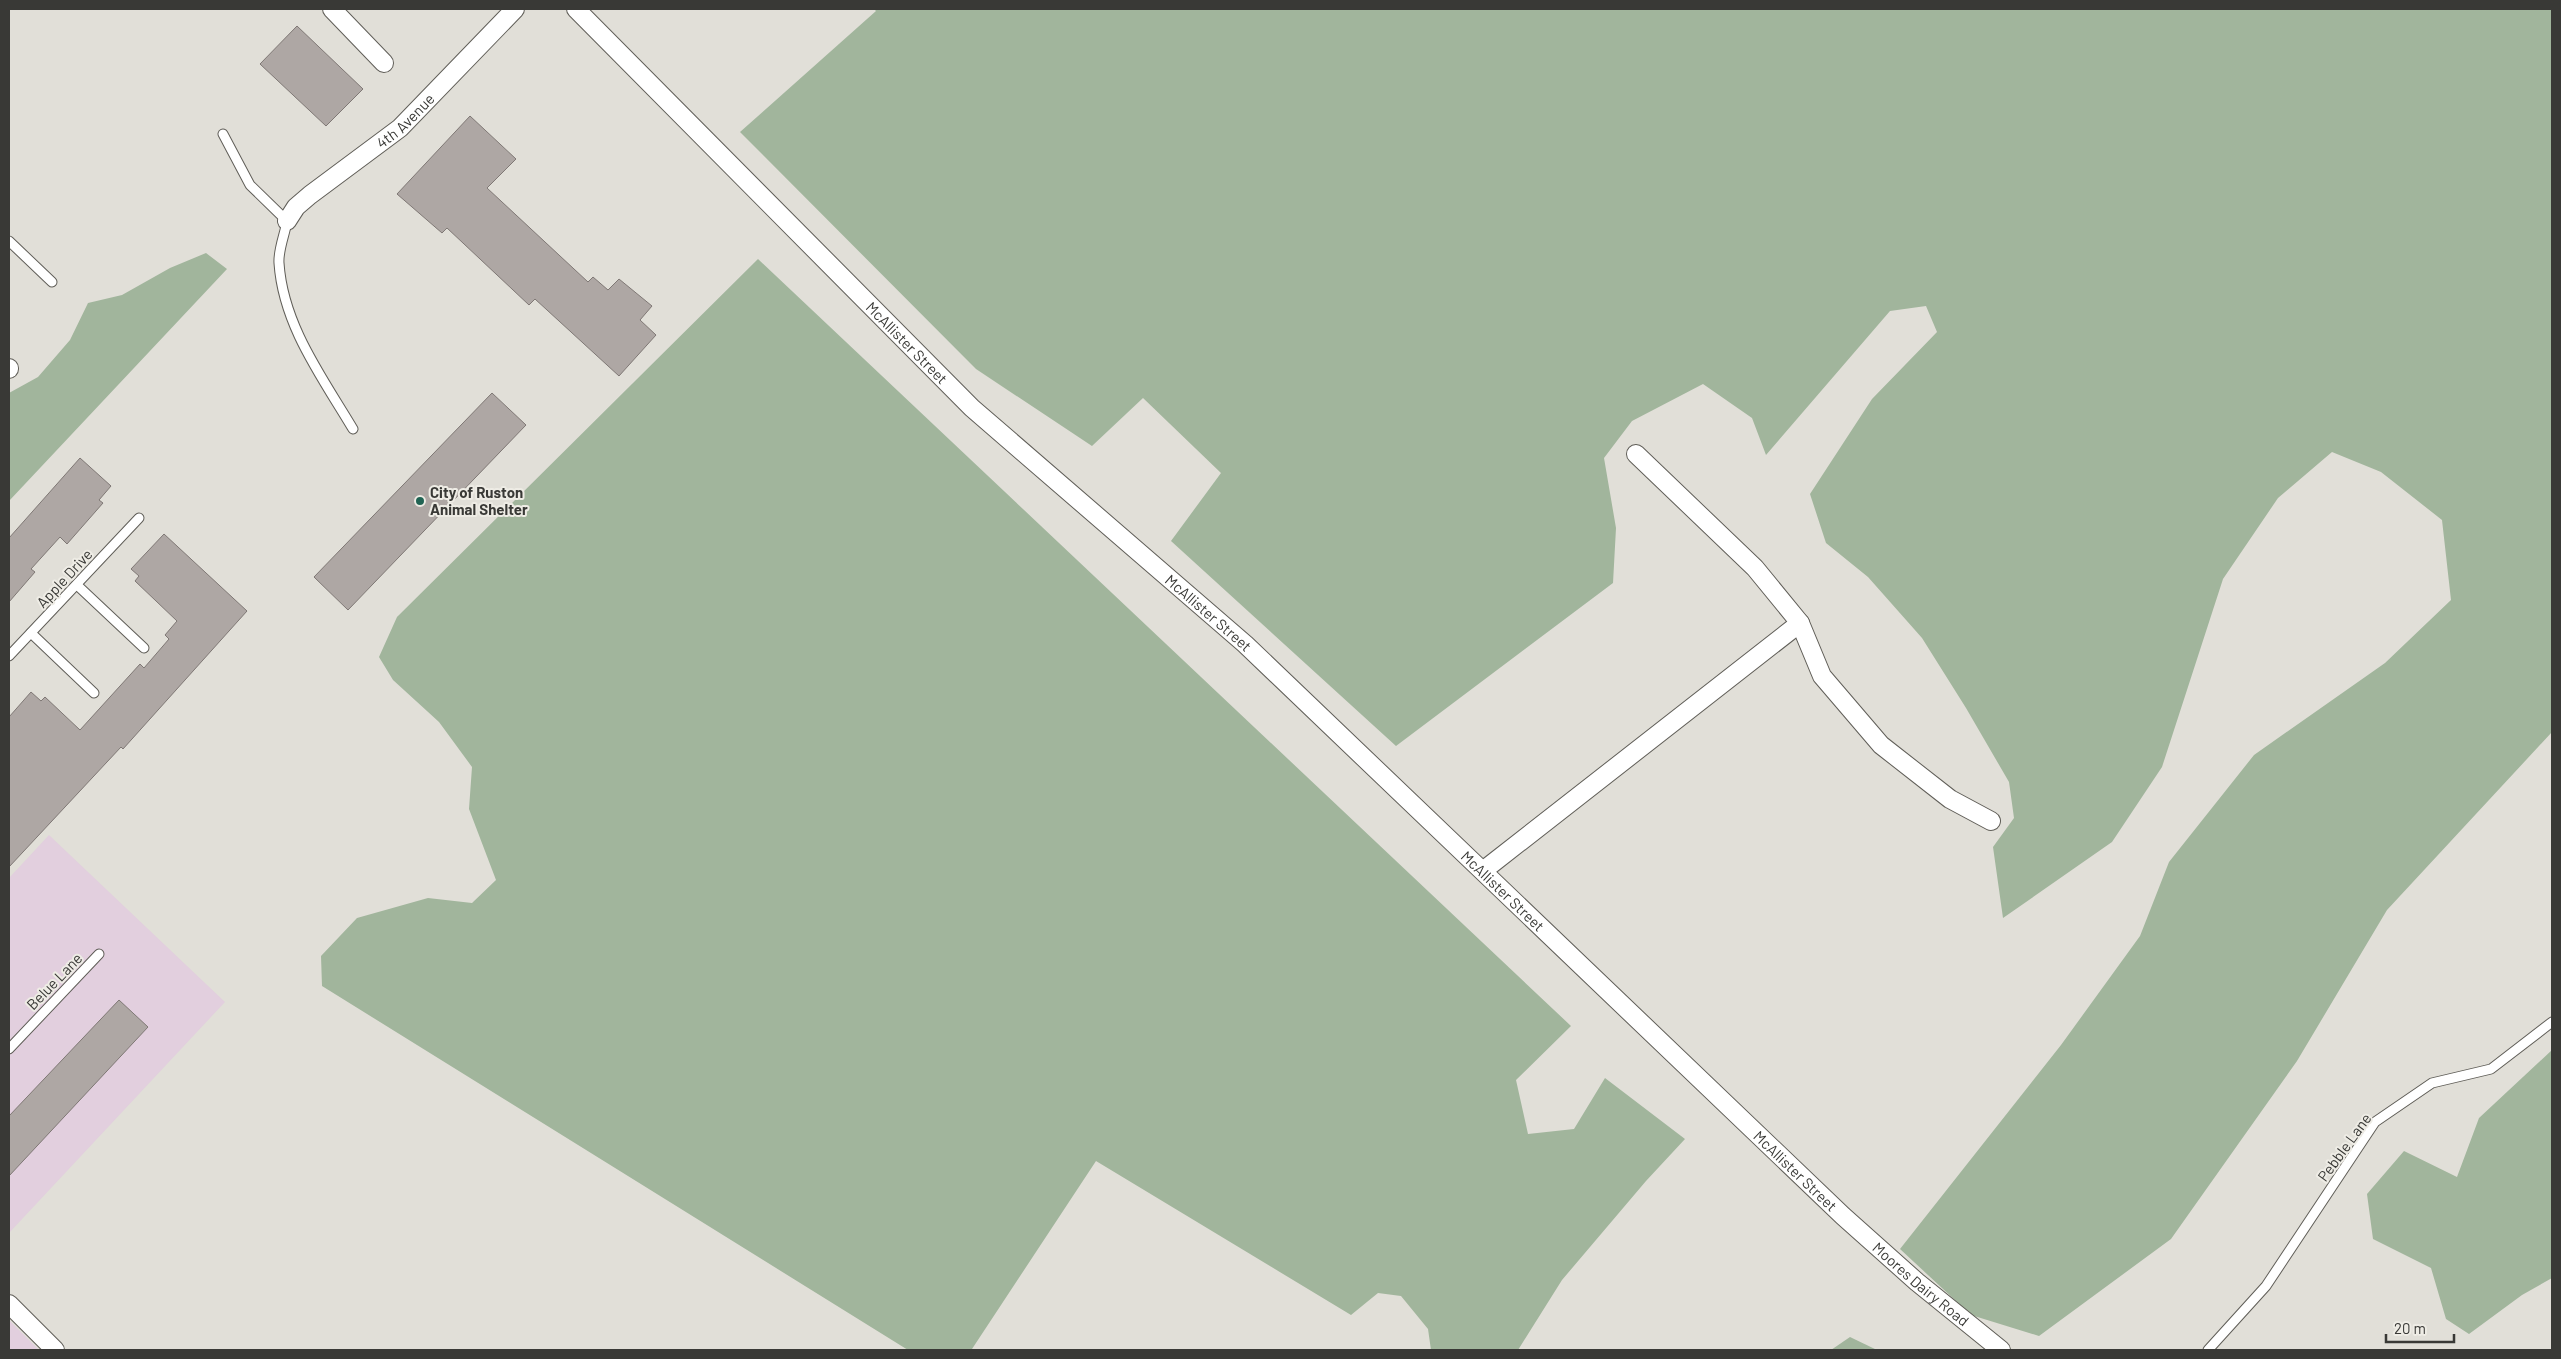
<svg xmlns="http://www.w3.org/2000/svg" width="2561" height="1359" font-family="Barlow,sans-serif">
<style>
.commercial{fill:#e2cfde}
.green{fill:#a1b59c}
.building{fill:#aea7a4;stroke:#7f7875}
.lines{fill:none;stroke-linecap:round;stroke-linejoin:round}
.lane-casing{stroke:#605e58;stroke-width:11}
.street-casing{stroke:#605e58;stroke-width:20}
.lane{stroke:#fff;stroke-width:9}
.street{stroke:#fff;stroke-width:18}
.poi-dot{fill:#216454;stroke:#eeece5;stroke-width:2}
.labels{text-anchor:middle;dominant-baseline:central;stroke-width:4;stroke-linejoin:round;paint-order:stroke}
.street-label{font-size:15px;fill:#393936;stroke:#eeece5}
.poi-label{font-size:15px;font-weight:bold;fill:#393936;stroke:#eeece5;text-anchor:start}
</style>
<rect width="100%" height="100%" fill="#e1dfd8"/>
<g class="commercial">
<polygon points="49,835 225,1002 9,1233 9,878"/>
<polygon points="9,1320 39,1350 9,1350"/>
</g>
<g class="green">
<polygon points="874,9 2552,9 2552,732 2387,910 2297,1061 2171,1239 2039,1336 1971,1315 1900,1249 2061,1045 2140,936 2169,862 2254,755 2385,663 2451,600 2442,520 2381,472 2332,452 2278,498 2223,579 2162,767 2112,842 2003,918 1993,847 2014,818 2009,782 1966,708 1922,638 1868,577 1826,543 1810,494 1872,399 1937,332 1926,306 1890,311 1766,455 1752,418 1703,384 1632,421 1604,458 1616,528 1613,583 1396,746 1171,541 1221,473 1143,398 1092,446 976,369 740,132 876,11"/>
<polygon points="206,253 227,269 9,501 9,393 38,377 70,340 88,303 122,295 170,268"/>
<polygon points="758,259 1571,1026 1516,1080 1528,1134 1574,1129 1605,1078 1685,1139 1646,1181 1562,1280 1518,1350 1431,1350 1428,1329 1401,1296 1378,1293 1351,1315 1096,1161 972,1349 974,1350 908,1350 322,986 321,956 357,918 428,898 472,903 496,880 469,809 472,767 439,722 393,680 379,657 397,617"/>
<polygon points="2552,1050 2552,1278 2522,1295 2469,1334 2446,1319 2431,1268 2373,1239 2367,1194 2404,1151 2457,1177 2479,1118"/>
<polygon points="1850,1337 1877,1350 1831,1350"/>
</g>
<g class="building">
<polygon points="297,26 363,89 326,126 260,64"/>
<polygon points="470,116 516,159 487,188 588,282 593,277 608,290 619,279 652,306 640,320 656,335 619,376 535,299 529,305 447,228 442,233 397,194"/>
<polygon points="492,393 526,425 348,610 314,577"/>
<polygon points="80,458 111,486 99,500 103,503 67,544 60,537 31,569 35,572 9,602 9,538"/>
<polygon points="164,534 247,611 123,749 121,747 9,867 9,717 31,692 41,701 45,697 80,730 140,664 144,668 169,639 165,635 177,621 135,581 139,576 131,569"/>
<polygon points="119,1000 148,1027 9,1176 9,1116"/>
</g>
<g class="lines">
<defs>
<g id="lane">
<path d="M 223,134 L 250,185 L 287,221 C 285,234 278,250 279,263 C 283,325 322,377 353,429"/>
<polyline points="9,241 52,282"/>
<polyline points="77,585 144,648"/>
<polyline points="31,633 94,693"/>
<polyline points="9,656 139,518"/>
<polyline points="9,1049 99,954"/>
<polyline points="2208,1350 2266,1286 2375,1122 2432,1083 2491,1069 2552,1022"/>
</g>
<g id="street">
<polyline points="332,9 384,63"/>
<path id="s1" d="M 576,9 L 972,408 L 1245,644 L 1843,1216 L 1917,1282 L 2001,1350"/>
<path id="s2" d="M 287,221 L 296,207 L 310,195 L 400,128 L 515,9"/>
<polyline points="9,368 9,369"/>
<polyline points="1636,454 1755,568 1800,623 1822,676 1881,745 1950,799 1991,821"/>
<polyline points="1484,870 1800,623"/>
<polyline points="9,1304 55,1350"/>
</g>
</defs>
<use href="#lane" class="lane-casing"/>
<use href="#street" class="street-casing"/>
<use href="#lane" class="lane"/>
<use href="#street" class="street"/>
</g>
<circle class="poi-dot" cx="420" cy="501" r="5"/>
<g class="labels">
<g class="street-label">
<text stroke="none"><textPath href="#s2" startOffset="156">4th Avenue</textPath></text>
<text stroke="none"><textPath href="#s1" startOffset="470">McAllister Street</textPath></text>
<text transform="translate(64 578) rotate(-47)">Apple Drive</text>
<text stroke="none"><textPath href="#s1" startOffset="875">McAllister Street</textPath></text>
<text stroke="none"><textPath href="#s1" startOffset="1280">McAllister Street</textPath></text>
<text transform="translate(54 981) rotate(-46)">Belue Lane</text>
<text transform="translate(2344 1147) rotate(-54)">Pebble Lane</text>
<text stroke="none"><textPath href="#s1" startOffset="1685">McAllister Street</textPath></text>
<text stroke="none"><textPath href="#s1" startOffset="1854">Moores Dairy Road</textPath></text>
</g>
<g class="poi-label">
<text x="430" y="492">City of Ruston<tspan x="430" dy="17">Animal Shelter</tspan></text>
</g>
</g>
<rect width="2561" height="1359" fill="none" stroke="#393936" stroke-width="20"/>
<path d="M2386 1334v8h68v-8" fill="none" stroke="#393936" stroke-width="2.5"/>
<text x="2394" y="1334" font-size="15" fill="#393936" stroke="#eeece5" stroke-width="4" paint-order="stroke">20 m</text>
</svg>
